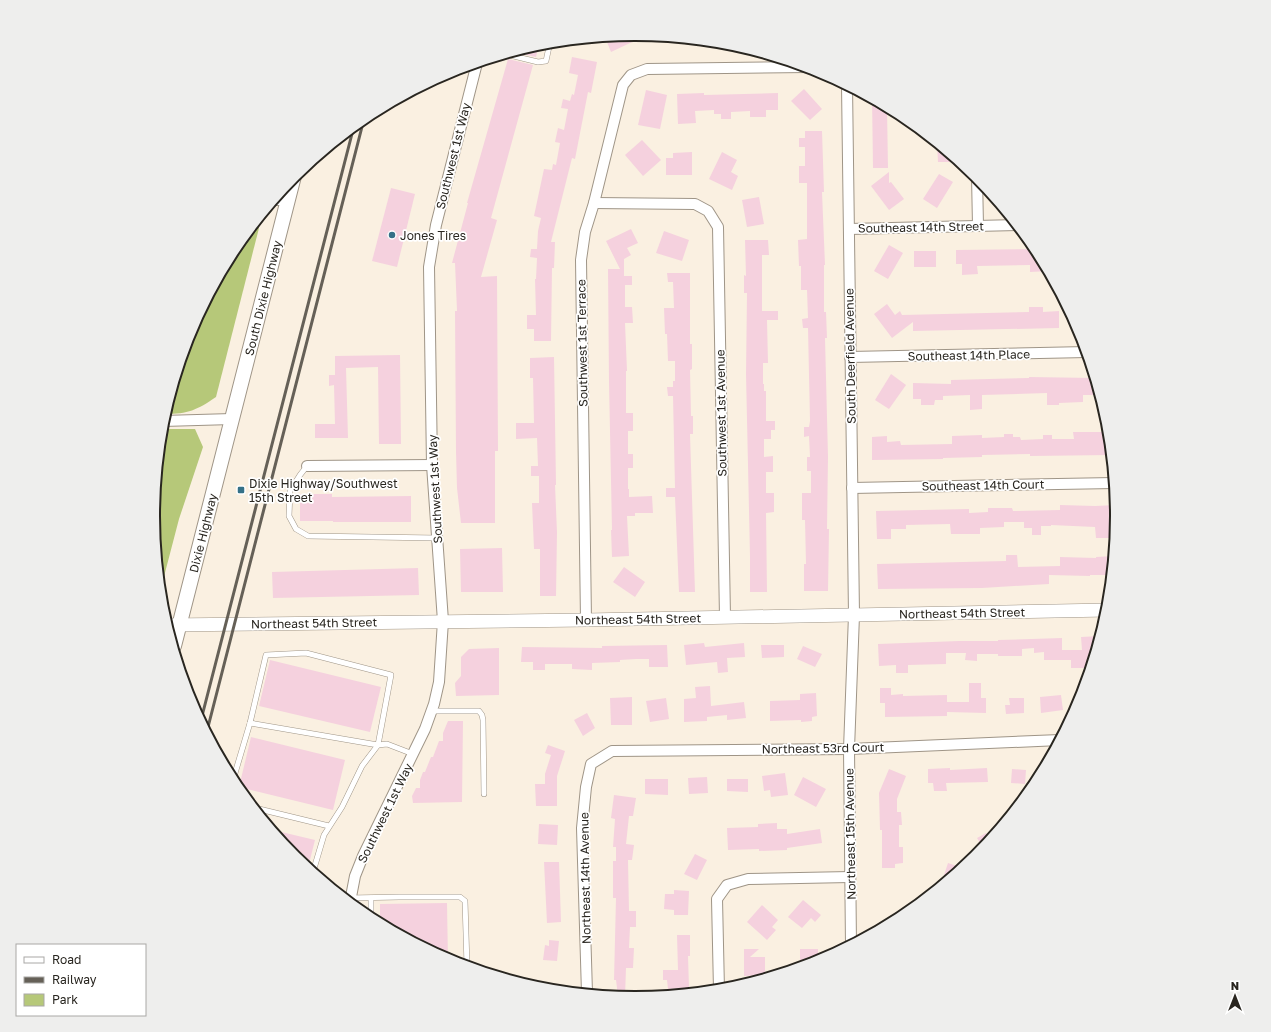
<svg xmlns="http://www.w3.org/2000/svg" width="1271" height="1032" font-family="'Golos Text',sans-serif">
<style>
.green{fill:#b6c879}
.building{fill:#f5d1de}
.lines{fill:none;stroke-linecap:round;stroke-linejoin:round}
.service-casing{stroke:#9f9587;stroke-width:6}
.minor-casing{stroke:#9f9587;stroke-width:12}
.tertiary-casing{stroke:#9f9587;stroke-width:14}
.secondary-casing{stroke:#9f9587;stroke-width:16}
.service{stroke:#fff;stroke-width:5}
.minor{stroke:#fff;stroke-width:10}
.tertiary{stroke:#fff;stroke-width:13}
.secondary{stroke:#fff;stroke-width:14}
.rail{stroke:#656057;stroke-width:3}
.poi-dot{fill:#357188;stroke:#fff;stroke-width:1.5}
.labels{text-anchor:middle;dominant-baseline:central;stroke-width:3.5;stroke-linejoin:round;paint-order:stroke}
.street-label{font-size:12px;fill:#292620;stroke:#fff}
.poi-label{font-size:12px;fill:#292620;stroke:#fff;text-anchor:start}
.rim{fill:none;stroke:#292620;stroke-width:2}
</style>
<rect width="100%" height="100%" fill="#faf0e1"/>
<g class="green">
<path d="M 256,222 L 259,228 L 216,397 C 197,410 188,414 165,414 L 190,331 L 235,248 Z"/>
<polygon points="162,429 195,429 203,447 179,519 161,588 154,516"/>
</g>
<g class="building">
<polygon points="636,34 647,35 611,52 605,37"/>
<polygon points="539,44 536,57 513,52 529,47"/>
<polygon points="572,57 597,62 591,93 588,92 575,159 572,158 551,242 555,242 554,268 552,268 551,341 534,341 534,329 527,329 527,315 536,315 535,279 536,279 537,258 530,257 531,249 537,249 538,231 541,218 534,216 544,169 552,170 553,164 556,165 560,143 555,142 558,128 564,130 568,109 561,108 563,99 570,101 572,94 574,95 578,75 569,73"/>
<polygon points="508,59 533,65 491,218 497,220 481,277 497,276 498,451 495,451 495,523 461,523 457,488 456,452 455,311 457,311 455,263 452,263 468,203 467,203"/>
<polygon points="804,89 822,109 810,120 791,101"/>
<polygon points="646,90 667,95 660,129 638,125"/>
<polygon points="704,93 704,95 778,93 778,110 766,110 766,117 750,117 750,111 731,112 731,119 721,119 721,114 714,114 714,110 695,111 696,123 678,124 677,94"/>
<polygon points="872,98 887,107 888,168 873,168"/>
<polygon points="805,131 822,131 824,192 822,192 825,265 824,265 824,312 826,312 827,338 825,338 828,457 827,529 829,529 828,591 804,591 804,564 806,564 805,520 802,520 802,493 811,493 811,471 807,471 807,457 810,457 809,436 804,437 804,427 809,427 810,421 808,328 803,328 802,319 808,318 807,290 801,290 801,266 799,266 798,240 807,239 807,183 799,183 799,166 805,166 805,147 799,147 799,138 805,138"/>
<polygon points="642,140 661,160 643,176 625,155"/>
<polygon points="937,143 952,155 952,162 938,162"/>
<polygon points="692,152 692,175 666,175 666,158 673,158 673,153"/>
<polygon points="722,152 737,160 731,172 738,176 732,190 709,179"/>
<polygon points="889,172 889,183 891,182 904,199 889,210 871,186"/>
<polygon points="939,174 953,182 937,208 923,199"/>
<polygon points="391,188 415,194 397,267 372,261"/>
<polygon points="759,197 764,224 747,227 742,200"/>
<polygon points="631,229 638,243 627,248 631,255 624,259 624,276 632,276 632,285 625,285 625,307 632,307 633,323 625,323 627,371 626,371 626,413 633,413 633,431 628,431 628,454 633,454 633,468 628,468 628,489 629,489 629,497 652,496 653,513 635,513 635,516 627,516 629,556 612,557 611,530 612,530 609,382 608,269 620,269 606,241"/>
<polygon points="664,231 689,240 682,261 656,253"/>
<polygon points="745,240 768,240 769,255 762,255 762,311 778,311 778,320 767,320 768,363 763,363 763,384 764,384 764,391 766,391 766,421 775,421 775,430 771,430 771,439 764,439 764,457 773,456 773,472 766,472 766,493 774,493 774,512 766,513 767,592 750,592 750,556 746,374 747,293 744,293 744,275 746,276"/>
<polygon points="889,245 903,253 888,279 874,271"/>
<polygon points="1037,249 1049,271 1030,272 1030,265 977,266 978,274 962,275 962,264 956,264 956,250"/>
<rect x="914" y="251" width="22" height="16"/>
<polygon points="667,273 690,273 690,344 692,344 692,369 690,370 691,416 693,416 693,434 690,434 695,592 679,592 675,497 666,497 666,488 675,488 673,396 668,396 667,387 673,387 673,381 675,381 675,361 668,361 667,334 665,334 664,308 674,308 673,282 668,282"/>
<polygon points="887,304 895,315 900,311 902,315 1029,312 1029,307 1043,307 1043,312 1059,311 1059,328 913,331 913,322 892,338 874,314"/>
<polygon points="400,355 401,444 379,444 378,367 346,368 348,438 315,438 315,424 335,424 334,385 329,386 329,375 335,375 335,356"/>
<polygon points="554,357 556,485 555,485 557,532 556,596 540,596 540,549 534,549 532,503 539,503 539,476 531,476 531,466 538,466 537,438 516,439 516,423 534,423 533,378 530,378 530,358"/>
<polygon points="891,374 906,385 889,409 875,400"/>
<polygon points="1029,377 1095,378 1100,395 1083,395 1083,402 1059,403 1059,405 1047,405 1047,393 982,395 982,409 970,410 970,395 943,396 943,400 935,400 934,405 921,405 921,399 913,399 913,383 951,384 951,380 1029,378"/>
<polygon points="1073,432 1109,432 1111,455 1030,456 1030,454 982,455 982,457 943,458 943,459 872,460 872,437 887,436 887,442 900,441 901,445 952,444 952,436 982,435 982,438 1004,437 1004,434 1013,434 1013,437 1020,437 1021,440 1043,439 1043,435 1052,435 1052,439 1074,439"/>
<polygon points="300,494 332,494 332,497 411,496 411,522 333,522 333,521 300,521"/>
<polygon points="1060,505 1095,506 1116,505 1118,516 1116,527 1114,527 1115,538 1096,538 1095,527 1051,525 1051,526 1041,526 1041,535 1032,535 1032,528 1024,528 1024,522 1004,522 1004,527 980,528 980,534 951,534 950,524 906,525 906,529 891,529 891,539 877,539 876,511 969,509 969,513 988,512 988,508 1012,508 1013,511 1060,510"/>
<polygon points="502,548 503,592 461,592 460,549"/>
<polygon points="1006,555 1017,555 1018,567 1060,566 1060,557 1096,558 1096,557 1114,556 1112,575 1090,575 1090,576 1049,575 1049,584 982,588 878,589 877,564 1006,561"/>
<polygon points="624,567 645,582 635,597 613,582"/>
<polygon points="418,568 419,595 273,598 272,572"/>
<polygon points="1100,636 1091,668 1071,668 1071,660 1044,660 1044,652 1034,653 1034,648 1022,649 1022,656 998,656 998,654 977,654 977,661 965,660 966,653 946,653 946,664 908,665 908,673 896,673 896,665 879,666 878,644 959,641 998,641 998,640 1062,638 1062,650 1082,650 1081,637"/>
<polygon points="704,643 705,647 744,643 745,657 727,658 728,672 718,673 717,662 686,665 684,645"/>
<polygon points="667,645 668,667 649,667 649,659 636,659 620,660 620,662 592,663 592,670 572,669 572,664 545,664 545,670 533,670 533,662 521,662 522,647 602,648 602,646"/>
<polygon points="761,645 784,645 784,657 762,658"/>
<polygon points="803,646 822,654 815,667 797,659"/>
<polygon points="499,648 499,695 456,696 455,683 461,676 461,657 469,649"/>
<polygon points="270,660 381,687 370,732 259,706"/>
<polygon points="969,683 981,683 981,698 986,698 986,713 947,712 947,716 885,717 885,703 880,703 880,688 891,688 891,695 903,694 903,696 947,695 947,702 969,702"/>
<polygon points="710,686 711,706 744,702 746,718 727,720 727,715 707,717 707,721 684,722 684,699 696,698 695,687"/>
<polygon points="816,693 817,716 812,717 812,721 801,722 801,720 770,721 770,701 800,700 800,694"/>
<polygon points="1061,695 1063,710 1041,713 1040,697"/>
<polygon points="632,697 632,725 611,725 610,698"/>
<polygon points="666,698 669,719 650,722 646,701"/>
<polygon points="1009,698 1024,698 1024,713 1006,714 1005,705 1010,705"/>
<polygon points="587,713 595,728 583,736 574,720"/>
<polygon points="448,721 463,721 462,802 413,803 412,796 416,788 420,788 420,780 423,772 425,772 431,757 433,757 439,741 443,741 443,733"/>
<polygon points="251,737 345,760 333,810 239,787"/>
<polygon points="548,745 565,751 557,776 557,806 536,806 535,784 545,784 545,774 551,755 545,753"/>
<polygon points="950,768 950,770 987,768 988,782 946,783 947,791 934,791 933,783 928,783 928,769"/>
<polygon points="889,769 906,776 897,799 897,812 901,812 902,825 899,825 899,847 903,847 903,863 895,864 895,868 882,868 882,830 880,830 879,793"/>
<polygon points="1012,769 1026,770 1025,784 1011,783"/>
<polygon points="785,773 788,795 771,797 770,790 764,791 762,776"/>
<polygon points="707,777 708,793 689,794 688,778"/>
<polygon points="803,777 826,789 816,807 794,795"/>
<polygon points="645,779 668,779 668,795 645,794"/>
<polygon points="727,779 748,779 748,792 727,791"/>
<polygon points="614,795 636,798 633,816 629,816 626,844 634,845 632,860 628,860 629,911 636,911 636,927 630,927 629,948 634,948 633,968 626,968 625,997 618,996 616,980 614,980 616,898 613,898 613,861 616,861 616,847 613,847 615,819 611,818"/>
<polygon points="777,823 777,829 787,829 787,834 820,829 822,843 787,848 787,850 759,851 759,849 728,850 727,828 758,827 758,824"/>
<polygon points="539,824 558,825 557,845 538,844"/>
<polygon points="273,830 315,840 308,868 295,857"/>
<polygon points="986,833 990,840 983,848 977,838"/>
<polygon points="695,854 707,860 697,880 684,874"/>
<polygon points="544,862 559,862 561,922 547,923"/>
<polygon points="948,863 963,868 951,877 944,875"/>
<polygon points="674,890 689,891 688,915 674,915 674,910 664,909 665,894 674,894"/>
<polygon points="803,900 821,915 815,922 811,918 802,928 788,917"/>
<polygon points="447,903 448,960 380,924 380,904"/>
<polygon points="762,905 778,920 772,927 776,930 767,940 747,922"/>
<polygon points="677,935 690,935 690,956 688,956 689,988 668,989 667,980 663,980 663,970 678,970"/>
<polygon points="549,940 559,941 557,961 543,960 545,945 549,946"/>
<polygon points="744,949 759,949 750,957 765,957 765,975 744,976"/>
<polygon points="800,949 818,949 818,962 805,966 805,961 800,961"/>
</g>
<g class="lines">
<defs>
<g id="service">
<polyline points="505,54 538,62 546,61 550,42"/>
<polyline points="307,466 300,475 290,491 289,516 296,529 308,536 437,538"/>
<polyline points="431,711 479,711 482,715 483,720 484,794"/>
<polyline points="250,723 378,745 362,766 342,807 324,835 313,872"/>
<polyline points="233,780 250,723 266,655 306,653 391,675 378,745 387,744 413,754"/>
<polyline points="255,808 329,826"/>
<polyline points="350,898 399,897 460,897 465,901 467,966"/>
<polyline points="371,898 371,919"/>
</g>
<g id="minor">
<polyline points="847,85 854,615 849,749 851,945"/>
<polyline points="977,176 978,226"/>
<polyline points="275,200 288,200"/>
<polyline points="594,203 695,204 708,211 718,227 725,617"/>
<polyline points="849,229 1018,225"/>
<polyline points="850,357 1087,352"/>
<polyline points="163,421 232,419"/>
<polyline points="307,466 432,465"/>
<polyline points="852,488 1114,483"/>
<polyline points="586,620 581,260 585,232 594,203 623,85 631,75 647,69 807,67"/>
<polyline points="350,902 355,876 363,856 425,729 434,704 439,682 443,621 432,465 429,267 436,225 477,63"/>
<polyline points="719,990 717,899 727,885 748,879 850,877"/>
<polyline points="587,993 582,828 586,787 591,764 612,751 849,749 1060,740"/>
</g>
<polyline id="tertiary" points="167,625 586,620 1108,610"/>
<polyline id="secondary" points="174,646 294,176"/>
</defs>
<use href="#service" class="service-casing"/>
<use href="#minor" class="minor-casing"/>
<use href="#tertiary" class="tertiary-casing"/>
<use href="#secondary" class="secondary-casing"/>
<use href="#service" class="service"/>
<use href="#minor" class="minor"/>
<use href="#tertiary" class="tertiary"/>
<use href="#secondary" class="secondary"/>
<g class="rail">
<polyline points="201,720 354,126"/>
<polyline points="207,731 364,119"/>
</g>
</g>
<g class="poi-dot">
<circle cx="392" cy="235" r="4"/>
<rect x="237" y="486" width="8" height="8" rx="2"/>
</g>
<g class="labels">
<g class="street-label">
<text transform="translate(453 156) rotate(-76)">Southwest 1st Way</text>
<text transform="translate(921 227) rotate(-1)">Southeast 14th Street</text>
<text transform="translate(263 298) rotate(-76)">South Dixie Highway</text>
<text transform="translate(582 343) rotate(-91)">Southwest 1st Terrace</text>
<text transform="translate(969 355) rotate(-1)">Southeast 14th Place</text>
<text transform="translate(850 356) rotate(-91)">South Deerfield Avenue</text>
<text transform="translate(721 413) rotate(-91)">Southwest 1st Avenue</text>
<text transform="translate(983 485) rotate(-1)">Southeast 14th Court</text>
<text transform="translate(435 489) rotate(-93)">Southwest 1st Way</text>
<text transform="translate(203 533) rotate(-76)">Dixie Highway</text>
<text transform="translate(962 613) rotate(-1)">Northeast 54th Street</text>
<text transform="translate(638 619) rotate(-1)">Northeast 54th Street</text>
<text transform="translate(314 623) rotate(-1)">Northeast 54th Street</text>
<text transform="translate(823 748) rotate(-1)">Northeast 53rd Court</text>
<text transform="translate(385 813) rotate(-64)">Southwest 1st Way</text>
<text transform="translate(850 834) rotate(-91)">Northeast 15th Avenue</text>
<text transform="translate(585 878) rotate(-91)">Northeast 14th Avenue</text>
</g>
<g class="poi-label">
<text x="400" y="235">Jones Tires</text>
<text x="249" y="483">Dixie Highway/Southwest<tspan x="249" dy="14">15th Street</tspan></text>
</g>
</g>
<path d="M0 0H1271V1032H0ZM160 516a475 475 0 1 1 950 0a475 475 0 1 1-950 0Z" fill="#eeeeed" fill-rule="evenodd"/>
<path class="rim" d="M160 516a475 475 0 1 1 950 0a475 475 0 1 1-950 0Z"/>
<rect x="16" y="944" width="130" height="72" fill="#ffffff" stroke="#a9a8a6"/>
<rect x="24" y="957" width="20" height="6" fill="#ffffff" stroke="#a9a8a6"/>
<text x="52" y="964" font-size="12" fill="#292620">Road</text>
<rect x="24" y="977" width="20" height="6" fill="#656057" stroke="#a9a8a6"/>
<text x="52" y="984" font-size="12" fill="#292620">Railway</text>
<rect x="24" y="994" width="20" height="12" fill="#b6c879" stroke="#a9a8a6"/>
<text x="52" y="1004" font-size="12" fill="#292620">Park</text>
<g transform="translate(1235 996)" stroke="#ffffff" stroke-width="3" paint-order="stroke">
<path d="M0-3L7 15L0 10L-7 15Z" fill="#292620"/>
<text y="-6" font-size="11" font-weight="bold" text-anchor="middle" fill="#292620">N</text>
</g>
</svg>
